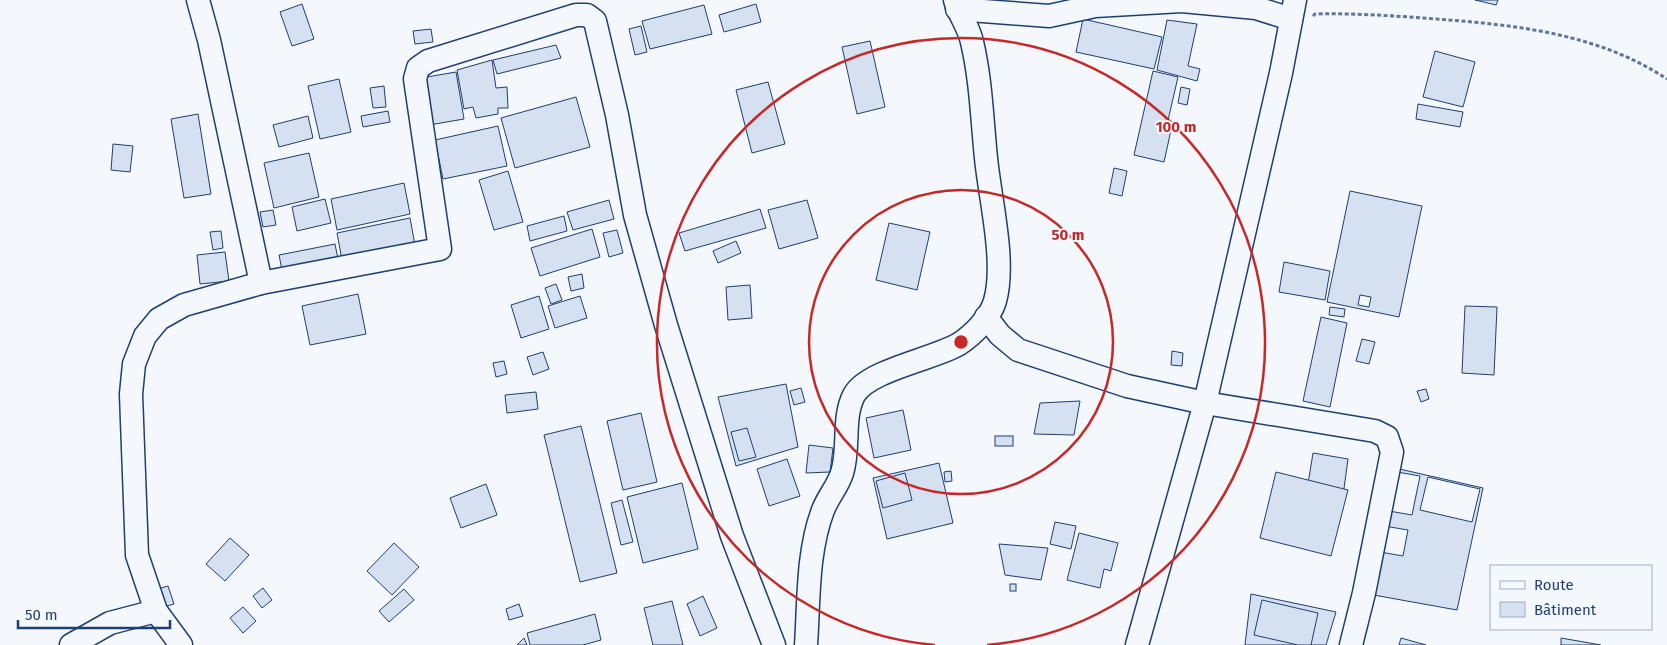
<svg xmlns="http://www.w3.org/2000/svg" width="1667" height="645" font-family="'Fira Sans',sans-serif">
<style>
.building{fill:#d5e0f0;stroke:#1d3f73;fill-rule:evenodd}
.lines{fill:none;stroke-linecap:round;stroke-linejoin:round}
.minor-casing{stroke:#1d3f73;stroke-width:25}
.path{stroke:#5e769c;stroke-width:3;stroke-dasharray:4 2.5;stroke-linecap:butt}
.minor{stroke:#f4f7fb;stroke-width:22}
.ring{fill:none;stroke:#c62828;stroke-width:2.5}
.centre{fill:#c62828;stroke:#f4f7fb;stroke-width:2.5}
.ring-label{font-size:15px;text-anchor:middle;font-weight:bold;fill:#c62828;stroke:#f4f7fb;stroke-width:4;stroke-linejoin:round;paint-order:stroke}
</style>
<rect width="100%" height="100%" fill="#f4f7fb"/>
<g class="building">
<polygon points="1475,0 1498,0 1496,5"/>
<polygon points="302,4 314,39 292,46 280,12"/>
<polygon points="756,4 761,22 724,32 719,15"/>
<polygon points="704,5 712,34 650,49 642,21"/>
<polygon points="1083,19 1162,37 1154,69 1076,52"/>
<polygon points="1167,20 1197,24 1188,66 1200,69 1197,81 1157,70"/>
<polygon points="641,26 647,52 635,55 629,29"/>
<polygon points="431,29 433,42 415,44 413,31"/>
<polygon points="870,41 885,107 857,114 842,47"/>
<polygon points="556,45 561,58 497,74 493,60"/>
<polygon points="1435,51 1475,62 1463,107 1423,97"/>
<polygon points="492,60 496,88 507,87 508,108 498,108 498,114 476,118 473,107 464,109 457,70"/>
<polygon points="1153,71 1178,77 1166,129 1171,130 1164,162 1134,155"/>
<polygon points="456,72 464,119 429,125 421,78"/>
<polygon points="339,79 351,132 320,139 308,86"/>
<polygon points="768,82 785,144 752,153 736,90"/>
<polygon points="384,86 386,107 373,108 370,88"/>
<polygon points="1181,87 1190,89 1187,105 1178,103"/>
<polygon points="576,97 590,147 515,168 501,118"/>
<polygon points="1418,104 1463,112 1460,127 1416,119"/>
<polygon points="388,111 390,122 363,127 361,116"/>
<polygon points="198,114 211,194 184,198 171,119"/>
<polygon points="308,116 313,138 279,147 273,125"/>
<polygon points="498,126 507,166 443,179 435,140"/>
<polygon points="113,144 133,146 130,172 111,170"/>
<polygon points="309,153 319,197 274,208 264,163"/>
<polygon points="1114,168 1127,171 1122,196 1109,193"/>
<polygon points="508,171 523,222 494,230 479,180"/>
<polygon points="404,183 410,214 337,230 331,199"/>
<path d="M 1350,191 L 1422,206 L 1399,317 L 1327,302 ZM 1360,295 L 1371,297 L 1369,307 L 1358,305 Z"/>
<polygon points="325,199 331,223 297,231 292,207"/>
<polygon points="609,200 614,219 573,230 567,212"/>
<polygon points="807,200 818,238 779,249 768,210"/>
<polygon points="760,209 766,228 685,251 679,233"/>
<polygon points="273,210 276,225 263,227 260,212"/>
<polygon points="564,216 567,231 530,241 527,226"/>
<polygon points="410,218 415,245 342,260 337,233"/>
<polygon points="889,223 930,232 917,290 876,280"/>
<polygon points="592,229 600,257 540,276 531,248"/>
<polygon points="617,230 623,253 609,257 603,233"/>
<polygon points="221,231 223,248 213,250 210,232"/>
<polygon points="736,241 741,253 718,263 713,251"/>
<polygon points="335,244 338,259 282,270 279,255"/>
<polygon points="225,252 229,281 200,284 197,255"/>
<polygon points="1284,262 1330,271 1325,300 1279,292"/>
<polygon points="582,274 584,288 571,291 568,277"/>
<polygon points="556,284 562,300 551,304 545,288"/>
<polygon points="750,285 752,318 728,320 726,287"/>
<polygon points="358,294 366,334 310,345 302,306"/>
<polygon points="539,296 549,329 521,338 511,305"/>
<polygon points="580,296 587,318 555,328 548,306"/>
<polygon points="1465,306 1497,307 1494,375 1462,373"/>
<polygon points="1330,307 1345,309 1344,317 1329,315"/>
<polygon points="1321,317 1347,323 1330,407 1303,401"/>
<polygon points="1362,339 1375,342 1369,364 1356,361"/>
<polygon points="1172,351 1183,353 1182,366 1171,365"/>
<polygon points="543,352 549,369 533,375 527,357"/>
<polygon points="504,361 507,374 496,377 493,363"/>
<polygon points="786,384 798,447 736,466 718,397"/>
<polygon points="801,388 805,402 794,405 790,391"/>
<polygon points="1426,389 1429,399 1421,402 1417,391"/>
<polygon points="536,392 538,409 507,413 505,395"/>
<polygon points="1080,401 1074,435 1034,434 1040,403"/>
<polygon points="903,410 911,450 874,458 866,418"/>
<polygon points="641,413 657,482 623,490 607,421"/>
<polygon points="581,426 617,573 580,582 544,435"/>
<polygon points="747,428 756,457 739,461 731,432"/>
<rect x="995" y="436" width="18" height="10"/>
<polygon points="809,445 833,448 830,472 806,473"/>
<polygon points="1313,453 1348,459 1343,496 1307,490"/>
<polygon points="787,459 800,496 769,506 757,469"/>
<polygon points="939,463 953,523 887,539 873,478"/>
<path d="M 1395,468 L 1483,488 L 1457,610 L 1368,594 ZM 1397,472 L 1420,476 L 1412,515 L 1389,511 ZM 1428,477 L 1480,489 L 1472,522 L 1420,510 ZM 1384,526 L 1408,530 L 1403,556 L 1380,552 Z"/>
<polygon points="951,471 952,481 945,482 944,472"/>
<polygon points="1276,472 1348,490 1331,556 1260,538"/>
<polygon points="905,473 912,500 883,508 876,481"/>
<polygon points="682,483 698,549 643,563 627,497"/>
<polygon points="486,484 497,515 461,528 450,498"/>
<polygon points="622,500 633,542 621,545 611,503"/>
<polygon points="1055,522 1076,526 1071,549 1050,544"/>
<polygon points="1079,533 1118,543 1111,571 1104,569 1100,588 1067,580"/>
<polygon points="230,538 249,555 225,581 206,564"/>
<polygon points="394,543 419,567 392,595 367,571"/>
<polygon points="999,544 1048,548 1041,580 1005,575"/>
<rect x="1010" y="584" width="6" height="7"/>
<polygon points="168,586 174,604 163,607 157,589"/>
<polygon points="263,588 272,600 262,608 253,596"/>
<polygon points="404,589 414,600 389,622 379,611"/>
<polygon points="1251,594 1336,612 1326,645 1245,645"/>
<polygon points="703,596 717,628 700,636 687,604"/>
<polygon points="1262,600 1318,613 1311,645 1298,645 1254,635"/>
<polygon points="672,601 683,645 653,645 644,608"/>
<polygon points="519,604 523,616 509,620 506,609"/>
<polygon points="243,607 256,621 243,633 230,618"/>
<polygon points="595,614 601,640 583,645 530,645 527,633"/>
<polygon points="524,638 527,645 517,645"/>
<polygon points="1401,638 1426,645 1399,645"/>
<polygon points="1561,638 1601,645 1561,645"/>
</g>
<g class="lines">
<defs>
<g id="minor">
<polyline points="198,0 209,40 261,283"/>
<polyline points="957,9 1049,16 1095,6 1182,1 1256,8 1291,19"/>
<polyline points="986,317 1000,335 1018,350 1127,386 1205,403 1375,431 1387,437 1392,452 1364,593 1351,645"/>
<polyline points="71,645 110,623 156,611"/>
<polyline points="181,645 156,611 137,555 131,394 134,364 145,336 159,319 184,305 261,283 440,249 415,79 418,68 428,61 576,15 587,15 595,21 617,115 635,215 666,325 732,536 774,645"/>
<path d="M 806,645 C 809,601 807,552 823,510 C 828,497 838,486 842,473 C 850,448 842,418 854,395 C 868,370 934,359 959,344 C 973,335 990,318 995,301 C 1006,262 990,199 986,158 C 982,119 981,80 972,42 C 969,27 959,15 955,0"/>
<polyline points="1137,645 1205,403 1281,73 1295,0"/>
</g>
</defs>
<use href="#minor" class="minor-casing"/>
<path class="path" d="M 1313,16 L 1315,14 C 1356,13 1396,16 1437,19 C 1517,25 1599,34 1667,79"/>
<use href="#minor" class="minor"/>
</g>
<g class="ring">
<circle cx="961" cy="342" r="152"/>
<path d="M935 645A304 304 0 1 1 987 645"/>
</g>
<circle cx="961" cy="342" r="8" class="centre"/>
<g class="ring-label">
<text x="1176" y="132">100 m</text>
<text x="1068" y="240">50 m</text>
</g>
<rect x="1490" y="565" width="162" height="65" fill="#f4f7fb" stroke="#9eadc5"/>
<rect x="1500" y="581" width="25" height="8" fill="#f4f7fb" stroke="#9eadc5"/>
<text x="1534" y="590" font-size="15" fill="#1d3f73">Route</text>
<rect x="1500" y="602" width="25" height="15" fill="#d5e0f0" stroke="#9eadc5"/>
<text x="1534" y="615" font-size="15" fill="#1d3f73">Bâtiment</text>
<path d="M18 620v8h152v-8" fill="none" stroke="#1d3f73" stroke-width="2.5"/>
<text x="25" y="620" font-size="15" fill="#1d3f73" stroke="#f4f7fb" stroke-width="4" paint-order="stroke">50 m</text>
</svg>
